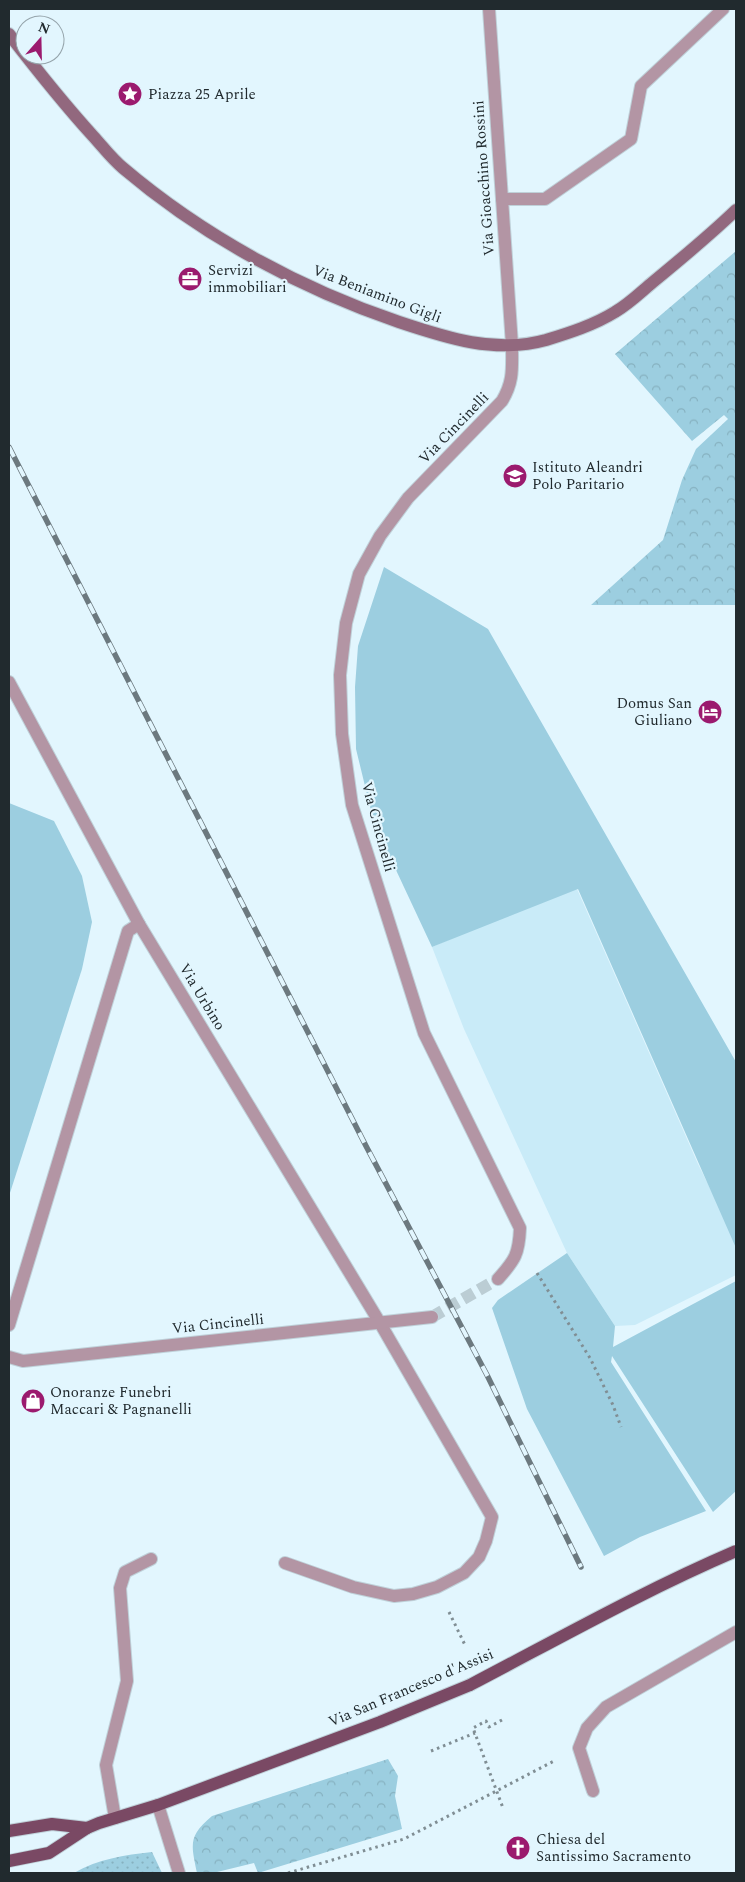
<svg xmlns="http://www.w3.org/2000/svg" width="745" height="1882" font-family="Spectral,serif">
<style>
.built{fill:#c9ebf8}
.grass{fill:#9ccee0}
.park{fill:url(#park-crowns)}
.garden{fill:url(#garden-dots)}
.lines{fill:none;stroke-linecap:round;stroke-linejoin:round}
.street-tunnel{stroke:#bbcdd4;stroke-width:12;stroke-dasharray:12 6;stroke-linecap:butt}
.lane-casing{stroke:#bfd1d9;stroke-width:14}
.street-casing{stroke:#bfd1d9;stroke-width:14}
.secondary-casing{stroke:#bfd1d9;stroke-width:14}
.primary-casing{stroke:#bfd1d9;stroke-width:14}
.path{stroke:#808e94;stroke-width:3;stroke-dasharray:2.5 4;stroke-linecap:butt}
.lane{stroke:#b395a4;stroke-width:12}
.street{stroke:#b395a4;stroke-width:12}
.secondary{stroke:#92687e;stroke-width:12}
.primary{stroke:#7a4964;stroke-width:12}
.rail-casing{stroke:#6c797f;stroke-width:5.5}
.rail{stroke:#e2f6fe;stroke-width:4;stroke-dasharray:11;stroke-linecap:butt}
.primary-bridge-casing{stroke:#bfd1d9;stroke-width:14;stroke-linecap:butt}
.primary-bridge{stroke:#7a4964;stroke-width:12}
.labels{text-anchor:middle;dominant-baseline:central;stroke-width:4.5;stroke-linejoin:round;paint-order:stroke}
.poi-label{font-size:15px;fill:#212a2e;stroke:#e2f6fe;text-anchor:start}
.street-label{font-size:15px;fill:#212a2e;stroke:#e2f6fe}
</style>
<defs>
<pattern id="park-crowns" width="20" height="18" patternUnits="userSpaceOnUse" patternTransform="scale(1.25)"><rect width="20" height="18" fill="#9ccee0"/><path d="M2 6a3 3 0 1 1 6 0M12 15a3 3 0 1 1 6 0" fill="none" stroke="#86b1c0"/></pattern>
<pattern id="garden-dots" width="8" height="8" patternUnits="userSpaceOnUse" patternTransform="scale(1.25)"><rect width="8" height="8" fill="#9ccee0"/><path d="M2 2h.1M6 6h.1" fill="none" stroke="#86b1c0" stroke-width="1.8" stroke-linecap="round"/></pattern>
</defs>
<rect width="100%" height="100%" fill="#e2f6fe"/>
<polygon class="built" points="577,889 698,1164 736,1240 736,1275 635,1325 615,1326 567,1253 464,1029 432,947 532,904"/>
<g class="grass">
<polygon points="384,567 488,629 736,1062 736,1248 578,889 432,947 374,823 356,749 355,687 358,646"/>
<polygon points="9,803 54,821 82,876 92,922 82,969 9,1196"/>
<polygon points="567,1253 615,1326 613,1347 736,1281 736,1491 713,1512 612,1356 611,1362 706,1511 640,1537 604,1556 527,1409 492,1308 498,1300"/>
</g>
<g class="park">
<polygon points="736,251 736,605 591,605 663,540 682,480 696,449 728,419 724,415 692,441 615,354"/>
<path d="M 388,1759 L 398,1776 L 395,1796 L 402,1829 L 258,1873 L 254,1863 L 213,1873 L 197,1873 C 191,1844 188,1836 212,1816 Z"/>
</g>
<path class="garden" d="M 152,1852 L 162,1873 L 74,1873 C 97,1859 125,1855 152,1852 Z"/>
<g class="lines">
<polyline class="street-tunnel" points="432,1317 498,1279"/>
<defs>
<g id="lane">
<polyline points="502,199 545,199 631,139 641,86 723,9"/>
<polyline points="593,1791 579,1748 587,1728 606,1707 736,1632"/>
<polyline points="158,1805 179,1873"/>
<polyline points="115,1818 106,1765 127,1681 120,1588 125,1572 151,1559"/>
</g>
<g id="street">
<path d="M 489,9 L 512,345 C 512,368 514,381 502,401 L 408,498 L 380,536 L 359,574 L 346,623 L 340,675 L 342,734 L 352,805 L 424,1033 L 520,1228 C 519,1254 515,1260 498,1279"/>
<polyline points="9,682 139,924 380,1323 492,1517 486,1541 479,1557 464,1573 437,1587 413,1594 394,1596 353,1587 285,1563"/>
<polyline points="9,1325 128,931 139,924"/>
<polyline points="9,1357 23,1361 432,1317"/>
</g>
<path id="secondary" d="M 9,34 C 36,69 63,103 93,136 C 103,147 112,159 123,168 C 203,236 301,289 399,322 C 447,338 495,354 546,340 C 569,333 594,325 615,312 C 629,304 641,292 653,282 C 681,259 710,235 736,210"/>
<g id="primary">
<polyline points="9,1831 52,1824 87,1828"/>
<polyline points="9,1861 49,1853 87,1828 99,1823 158,1805 380,1722 470,1685"/>
</g>
</defs>
<use href="#lane" class="lane-casing"/>
<use href="#street" class="street-casing"/>
<use href="#secondary" class="secondary-casing"/>
<use href="#primary" class="primary-casing"/>
<g class="path">
<polyline points="537,1273 590,1358 613,1405 621,1427"/>
<polyline points="449,1612 465,1645"/>
<polyline points="502,1720 489,1727 486,1721 473,1728 503,1808"/>
<polyline points="431,1751 475,1733"/>
<polyline points="288,1873 404,1839 554,1761"/>
</g>
<use href="#lane" class="lane"/>
<use href="#street" class="street"/>
<use href="#secondary" class="secondary"/>
<use href="#primary" class="primary"/>
<defs>
<polyline id="rail" points="9,447 366,1146 487,1375 581,1567"/>
</defs>
<use href="#rail" class="rail-casing"/>
<use href="#rail" class="rail"/>
<defs>
<path id="primary-bridge" d="M 470,1685 C 558,1639 645,1590 736,1551"/>
</defs>
<use href="#primary-bridge" class="primary-bridge-casing"/>
<use href="#primary-bridge" class="primary-bridge"/>
</g>
<defs>
<symbol id="sight-disc" viewBox="-11 -11 22 22"><circle r="9.5" fill="#9b1a6e" stroke="#e2f6fe"/><path d="M0-6L1.8-2.2L6-1.7L2.9 1.2L3.7 5.4L0 3.3L-3.7 5.4L-2.9 1.2L-6-1.7L-1.8-2.2Z" fill="#fff"/></symbol>
<symbol id="office-disc" viewBox="-11 -11 22 22"><circle r="9.5" fill="#9b1a6e" stroke="#e2f6fe"/><path d="M-6-3h4V-5.5h4V-3h4V5H-6ZM-1-4.5V-3h2v-1.5ZM-6 0V1H6V0Z" fill="#fff"/></symbol>
<symbol id="school-disc" viewBox="-11 -11 22 22"><circle r="9.5" fill="#9b1a6e" stroke="#e2f6fe"/><path d="M0-5L7-2L0 1L-7-2ZM-4 1L0 2.5L4 1V4Q0 6-4 4Z" fill="#fff"/></symbol>
<symbol id="hotel-disc" viewBox="-11 -11 22 22"><circle r="9.5" fill="#9b1a6e" stroke="#e2f6fe"/><path d="M-6-4.5h1.5V1H6V5H4.5V3h-9V5H-6ZM-4 0a1.8 1.8 0 1 1 3.6 0ZM.5 0V-2.5h3Q6-2.5 6 0Z" fill="#fff"/></symbol>
<symbol id="shop-disc" viewBox="-11 -11 22 22"><circle r="9.5" fill="#9b1a6e" stroke="#e2f6fe"/><path d="M-5-2.5h2.3a2.7 3.5 0 0 1 5.4 0H5L5.5 6h-11ZM-1.5-2.5h3a1.5 2.3 0 0 0-3 0Z" fill="#fff"/></symbol>
<symbol id="church-disc" viewBox="-11 -11 22 22"><circle r="9.5" fill="#9b1a6e" stroke="#e2f6fe"/><path d="M-1.2-6h2.4v3.5h3.3v2.4h-3.3V6h-2.4V-.1h-3.3v-2.4h3.3Z" fill="#fff"/></symbol>
</defs>
<g fill-rule="evenodd">
<use href="#sight-disc" x="116" y="80" width="28" height="28"/>
<use href="#office-disc" x="176" y="265" width="28" height="28"/>
<use href="#school-disc" x="501" y="462" width="28" height="28"/>
<use href="#hotel-disc" x="696" y="698" width="28" height="28"/>
<use href="#shop-disc" x="19" y="1387" width="28" height="28"/>
<use href="#church-disc" x="504" y="1834" width="28" height="28"/>
</g>
<g class="labels">
<g class="poi-label">
<text x="148" y="94">Piazza 25 Aprile</text>
<text x="208" y="270">Servizi<tspan x="208" dy="17">immobiliari</tspan></text>
<text x="532" y="467">Istituto Aleandri<tspan x="532" dy="17">Polo Paritario</tspan></text>
<text x="692" y="703" text-anchor="end">Domus San<tspan x="692" dy="17">Giuliano</tspan></text>
<text x="50" y="1392">Onoranze Funebri<tspan x="50" dy="17">Maccari &amp; Pagnanelli</tspan></text>
<text x="536" y="1839">Chiesa del<tspan x="536" dy="17">Santissimo Sacramento</tspan></text>
</g>
<g class="street-label">
<text transform="translate(484 178) rotate(-94)">Via Gioacchino Rossini</text>
<text transform="translate(377 294) rotate(21)">Via Beniamino Gigli</text>
<text transform="translate(454 428) rotate(-46)">Via Cincinelli</text>
<text transform="translate(378 827) rotate(75)">Via Cincinelli</text>
<text transform="translate(202 997) rotate(59)">Via Urbino</text>
<text transform="translate(218 1324) rotate(-6)">Via Cincinelli</text>
<text transform="translate(411 1688) rotate(-23)">Via San Francesco d'Assisi</text>
</g>
</g>
<rect width="745" height="1882" fill="none" stroke="#212a2e" stroke-width="20"/>
<g transform="translate(40 40) rotate(20)"><circle r="24" fill="#e2f6fe" stroke="#95a4ab"/>
<path d="M0-4L9 19L0 12L-9 19Z" fill="#9b1a6e"/>
<text y="-8" font-size="14" font-weight="bold" text-anchor="middle" fill="#212a2e">N</text>
</g>
</svg>
